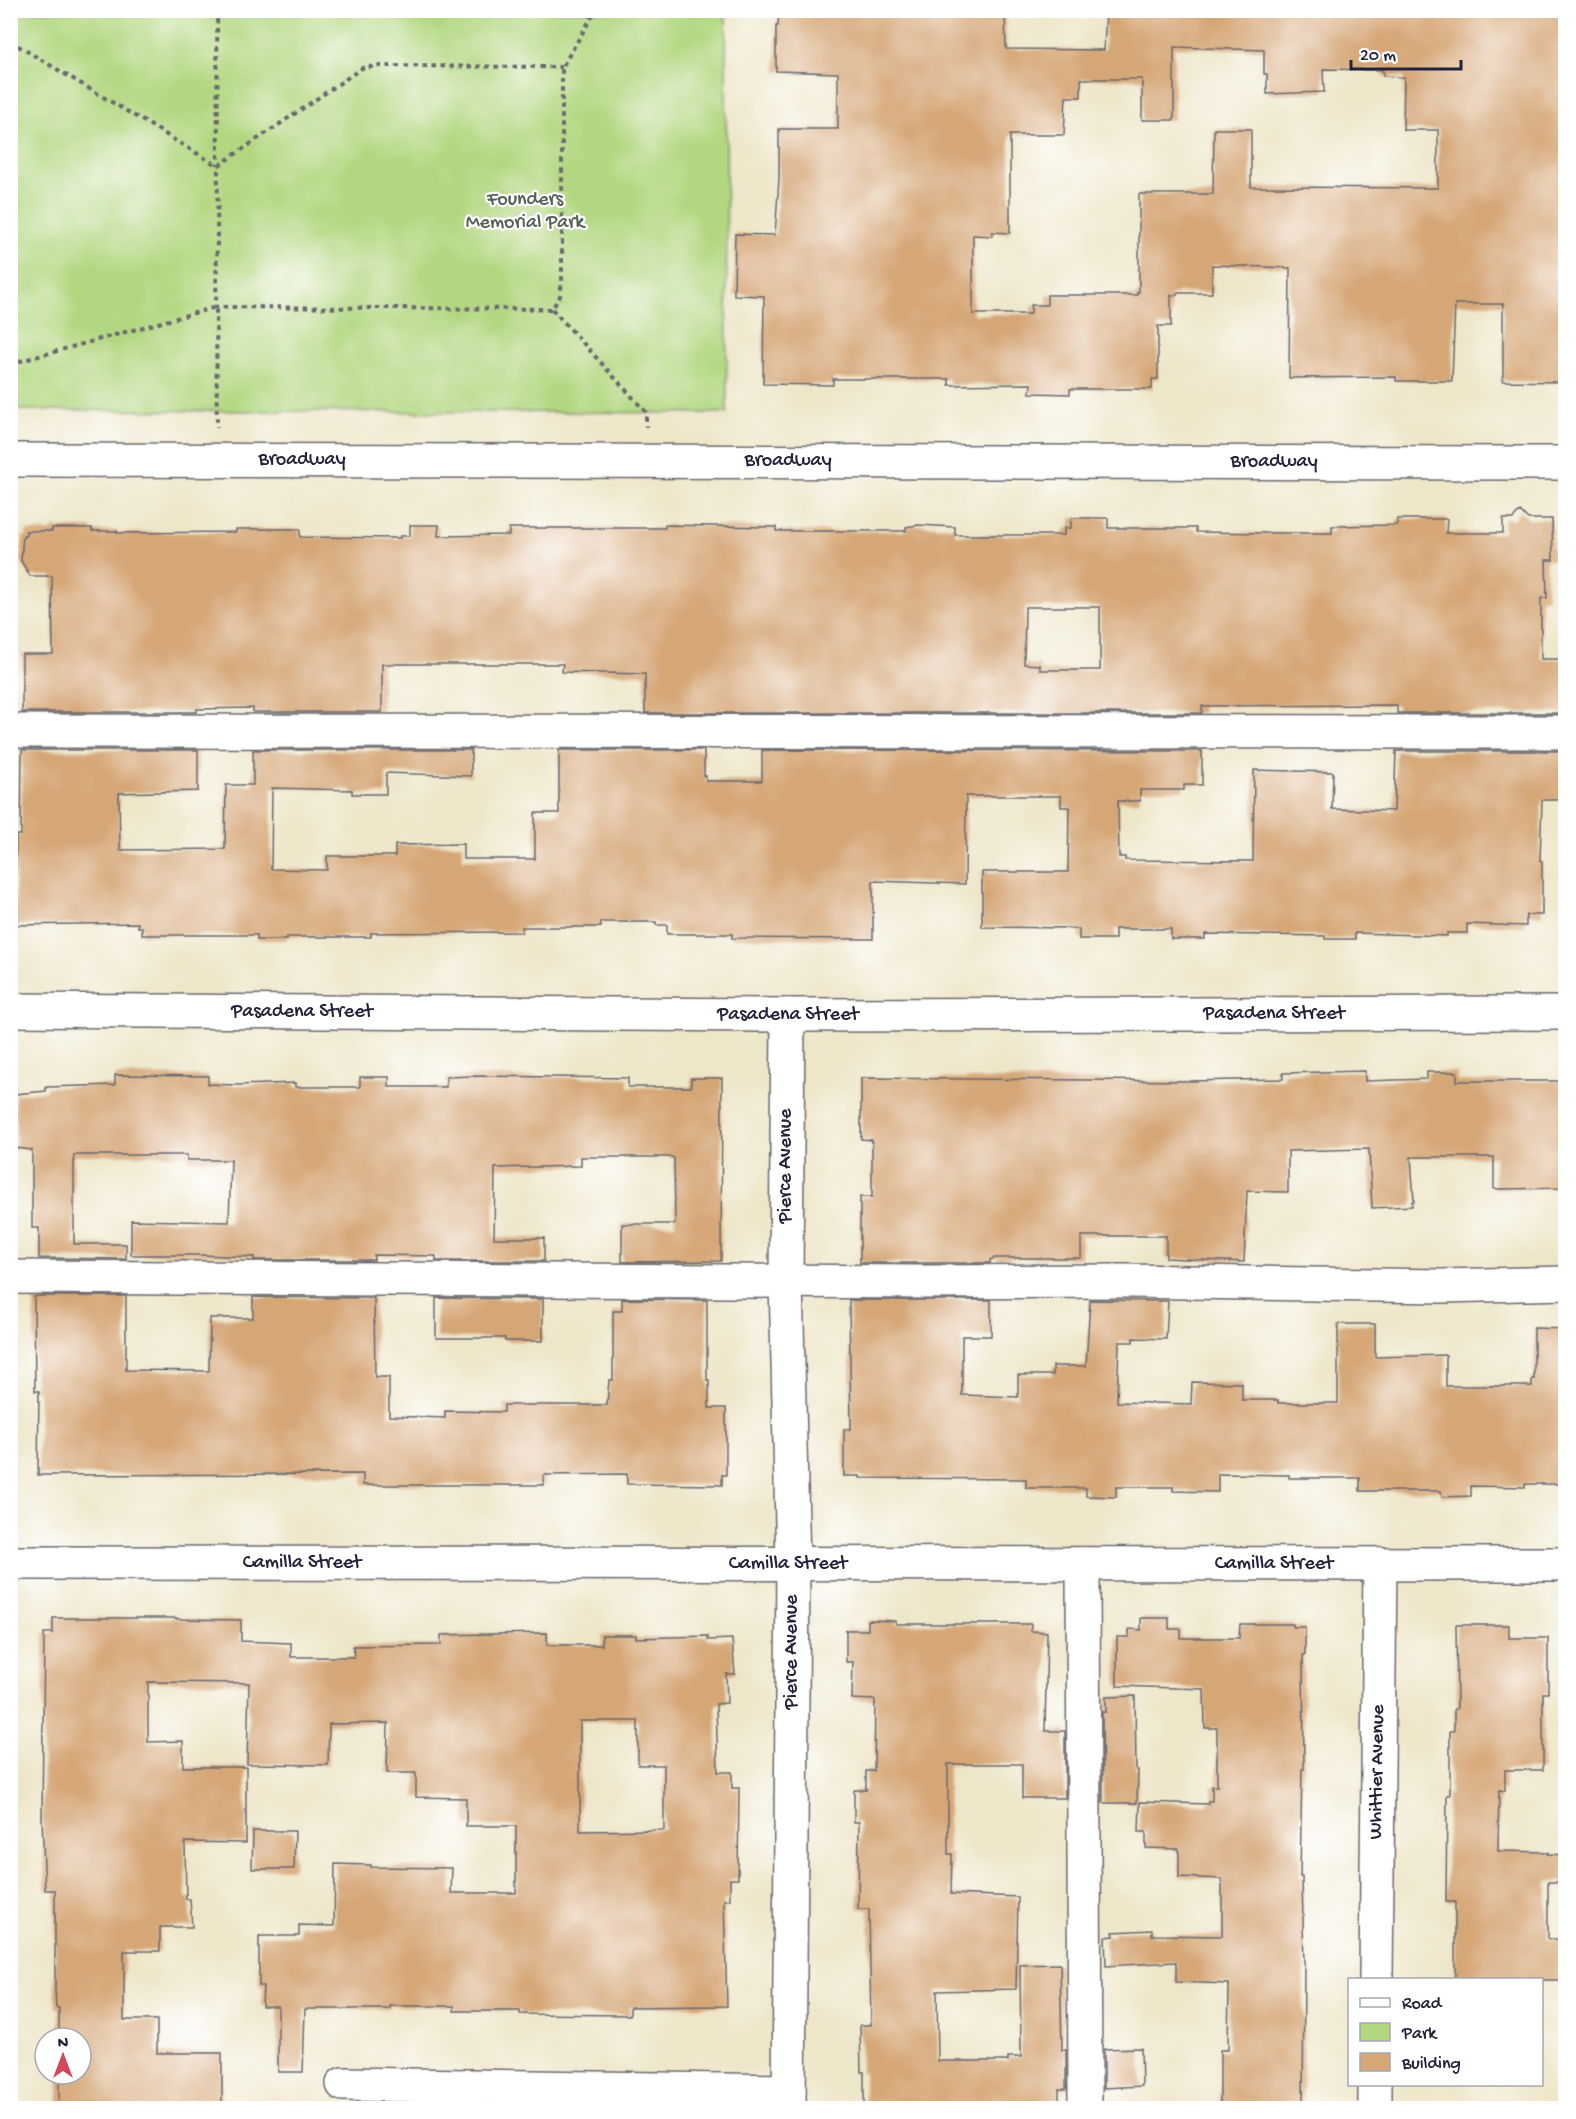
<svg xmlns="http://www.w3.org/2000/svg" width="1576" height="2119" font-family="'Gochi Hand',sans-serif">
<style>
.green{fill:#b3d781;stroke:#6a7c5e;stroke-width:1.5}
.building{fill:#d5a676;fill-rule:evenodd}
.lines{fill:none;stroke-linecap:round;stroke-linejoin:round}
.minor-casing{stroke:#69676d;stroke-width:36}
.path{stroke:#69676d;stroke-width:4;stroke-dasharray:4.5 4.5;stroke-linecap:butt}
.minor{stroke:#fff;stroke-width:33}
.labels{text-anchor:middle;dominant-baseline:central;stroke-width:4.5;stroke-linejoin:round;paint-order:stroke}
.park-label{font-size:20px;fill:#556154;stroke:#fff}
.street-label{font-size:20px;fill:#22223b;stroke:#fff}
</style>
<rect width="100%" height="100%" fill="#fff"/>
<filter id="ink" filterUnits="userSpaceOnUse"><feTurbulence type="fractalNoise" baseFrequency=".0167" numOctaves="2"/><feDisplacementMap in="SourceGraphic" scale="12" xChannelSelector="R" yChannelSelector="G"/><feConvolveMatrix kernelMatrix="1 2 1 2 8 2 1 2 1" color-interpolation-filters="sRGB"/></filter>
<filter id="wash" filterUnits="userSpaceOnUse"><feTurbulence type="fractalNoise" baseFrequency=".008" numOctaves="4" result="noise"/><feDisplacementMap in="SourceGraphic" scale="24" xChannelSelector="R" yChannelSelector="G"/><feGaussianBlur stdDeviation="1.35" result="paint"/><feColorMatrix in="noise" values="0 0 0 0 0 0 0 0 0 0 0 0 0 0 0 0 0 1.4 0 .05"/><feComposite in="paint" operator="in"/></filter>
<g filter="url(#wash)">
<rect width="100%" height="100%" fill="#eee6c9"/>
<polygon class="green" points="10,11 726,11 727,413 11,410"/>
<g id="blocks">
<g class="building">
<path d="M 779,10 L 1005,10 L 1006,49 L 1104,50 L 1106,10 L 1566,10 L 1566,241 L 1560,241 L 1560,305 L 1566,305 L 1566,372 L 1562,372 L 1561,382 L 1503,381 L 1503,304 L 1455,304 L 1452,381 L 1396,381 L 1396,377 L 1289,378 L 1290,268 L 1212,265 L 1212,293 L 1177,293 L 1177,295 L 1171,295 L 1171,326 L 1158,326 L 1158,379 L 1152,379 L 1152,389 L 1070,389 L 1070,394 L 1030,393 L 1031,384 L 949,385 L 949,379 L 833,379 L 833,385 L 763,384 L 764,296 L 734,295 L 735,234 L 775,235 L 779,179 L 779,129 L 838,129 L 838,73 L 776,71 L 776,26 L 778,26 ZM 1174,47 L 1264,50 L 1264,74 L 1267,74 L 1267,94 L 1324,92 L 1323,69 L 1383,70 L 1383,76 L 1404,77 L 1403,130 L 1438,130 L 1438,188 L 1251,187 L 1251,129 L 1214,129 L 1213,194 L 1139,194 L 1139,292 L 1137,292 L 1137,295 L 1047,295 L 1047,305 L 1031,305 L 1031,314 L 973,314 L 973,235 L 992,236 L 992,232 L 1010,233 L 1010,135 L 1064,135 L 1066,97 L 1081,97 L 1081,79 L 1142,79 L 1142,120 L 1174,120 Z"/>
<path d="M 1520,511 L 1528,519 L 1552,519 L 1553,560 L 1546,560 L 1547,598 L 1541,598 L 1541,659 L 1566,659 L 1566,713 L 1397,713 L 1397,705 L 1202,706 L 1202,713 L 645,713 L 645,674 L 562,672 L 563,664 L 382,664 L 382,712 L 253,712 L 253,708 L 197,709 L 197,712 L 22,712 L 22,654 L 53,654 L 52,576 L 30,576 L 21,561 L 23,536 L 26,536 L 26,531 L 52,531 L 52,528 L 92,528 L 92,531 L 117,531 L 117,533 L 236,532 L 236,529 L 300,529 L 300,537 L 400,538 L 400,536 L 410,536 L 410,525 L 439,525 L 438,536 L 509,535 L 509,528 L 665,528 L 665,525 L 712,526 L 776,527 L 776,531 L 906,531 L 906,527 L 918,525 L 955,527 L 955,535 L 1064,535 L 1064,528 L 1071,528 L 1071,518 L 1108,518 L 1108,528 L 1196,528 L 1196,532 L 1266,533 L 1332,533 L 1332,526 L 1397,525 L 1397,519 L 1447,519 L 1446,533 L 1503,533 L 1503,519 L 1513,519 ZM 1025,607 L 1100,607 L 1100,670 L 1040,670 L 1040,665 L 1024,664 Z"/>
<polygon points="22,750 198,750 198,791 119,793 120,850 225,849 226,785 253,785 253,750 471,750 471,776 386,773 386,794 352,794 352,790 272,788 271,869 327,870 327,856 395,856 395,845 463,844 463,859 535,859 535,813 559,813 559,750 704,750 704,776 706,776 706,781 762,781 762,750 1202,751 1202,785 1184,785 1184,790 1140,790 1140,801 1118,801 1119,857 1125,857 1125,860 1253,861 1254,770 1333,772 1332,809 1394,811 1396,751 1566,751 1566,800 1542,800 1540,861 1542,861 1542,915 1526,915 1526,926 1467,924 1467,933 1447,933 1447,936 1355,933 1355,939 1325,939 1325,936 1205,934 1205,939 1171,939 1171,929 1115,929 1115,939 1079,939 1079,929 1068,928 982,927 982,872 1068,872 1069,807 1061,807 1061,796 966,796 965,884 873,881 873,939 732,938 732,934 667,934 667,925 656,925 656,922 601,922 601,927 522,927 522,932 371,933 371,937 287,937 287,940 257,940 257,935 142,935 142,927 138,927 138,923 15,925 16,835 21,835"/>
<polygon points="1365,1071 1365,1081 1427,1079 1427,1072 1457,1072 1457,1081 1561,1081 1561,1087 1566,1087 1566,1188 1494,1189 1494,1157 1411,1157 1414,1201 1412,1201 1412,1206 1372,1208 1369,1149 1288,1151 1288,1192 1247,1191 1244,1262 1166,1258 1166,1236 1081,1236 1081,1258 994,1258 990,1260 990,1263 860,1263 860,1197 872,1197 872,1140 861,1139 861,1078 1192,1081 1283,1079 1283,1073"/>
<polygon points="115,1075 208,1076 208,1084 238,1085 295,1083 295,1087 360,1087 360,1077 389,1077 389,1087 446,1087 446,1077 475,1076 628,1078 628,1087 691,1087 691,1078 722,1078 721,1261 622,1262 622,1224 675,1224 674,1158 671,1157 581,1157 581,1166 495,1168 494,1238 544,1238 544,1261 436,1261 436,1256 374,1255 374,1260 254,1260 254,1257 200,1255 131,1255 131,1220 229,1222 231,1160 187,1160 187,1155 74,1155 74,1244 126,1244 126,1259 39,1258 39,1228 32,1228 32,1150 16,1148 15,1094 46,1091 46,1087 115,1085"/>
<polygon points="39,1296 126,1296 126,1370 209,1371 210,1318 253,1318 253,1297 374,1298 375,1377 389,1377 389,1416 445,1418 445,1411 504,1412 504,1405 607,1405 609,1380 613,1380 613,1311 622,1311 622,1299 707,1300 707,1380 709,1380 709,1408 726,1408 726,1475 722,1475 722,1485 627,1484 627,1474 544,1475 544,1485 363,1485 363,1474 38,1475 39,1391 35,1391 34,1297"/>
<polygon points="436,1298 543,1299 543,1341 505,1341 505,1338 436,1338"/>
<polygon points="849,1300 991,1300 991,1336 962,1336 962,1395 1018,1397 1018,1375 1053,1375 1053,1366 1086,1366 1090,1300 1168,1301 1166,1339 1133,1338 1133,1342 1119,1342 1117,1402 1191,1404 1192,1382 1242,1383 1242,1400 1278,1400 1278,1403 1338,1403 1338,1324 1375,1324 1375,1357 1446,1355 1446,1386 1532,1386 1532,1379 1534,1379 1534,1328 1566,1329 1566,1484 1525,1484 1525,1487 1471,1486 1471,1496 1442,1497 1441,1491 1360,1491 1360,1478 1289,1478 1289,1475 1218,1474 1218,1492 1173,1491 1173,1487 1116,1487 1116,1497 1086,1496 1086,1488 1026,1488 1026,1479 860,1478 860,1476 844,1476 844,1429 851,1429"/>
<path d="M 53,1618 L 177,1618 L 177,1619 L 241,1620 L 241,1641 L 291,1643 L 291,1657 L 354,1657 L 353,1646 L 441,1645 L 441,1635 L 547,1633 L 547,1645 L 602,1645 L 602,1635 L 636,1635 L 636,1638 L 708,1636 L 708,1640 L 732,1639 L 735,1674 L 726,1674 L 727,1703 L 716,1704 L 718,1772 L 732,1772 L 732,1788 L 739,1788 L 738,1879 L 730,1879 L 730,1900 L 724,1900 L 727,2006 L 630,2007 L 630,2015 L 520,2014 L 520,2011 L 454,2011 L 454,2006 L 390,2006 L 390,2009 L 305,2009 L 303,2072 L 278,2072 L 278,2006 L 262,2006 L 263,1986 L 259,1986 L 259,1936 L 299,1936 L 299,1925 L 334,1926 L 335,1864 L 371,1865 L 371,1867 L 452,1868 L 451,1893 L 516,1893 L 516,1826 L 466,1826 L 466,1798 L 416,1797 L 416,1773 L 387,1773 L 388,1723 L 329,1724 L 328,1765 L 247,1764 L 249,1683 L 148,1682 L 148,1742 L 183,1741 L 183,1767 L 246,1767 L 246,1843 L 185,1842 L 186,1899 L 190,1899 L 192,1927 L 160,1927 L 160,1951 L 124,1951 L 124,2020 L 157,2020 L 157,2053 L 222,2053 L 222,2109 L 59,2109 L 59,2074 L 81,2074 L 81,2038 L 59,2038 L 59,2008 L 56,2008 L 55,1988 L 55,1890 L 45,1890 L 42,1819 L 44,1633 L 53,1633 ZM 580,1721 L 638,1721 L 638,1765 L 664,1765 L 664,1830 L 580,1831 Z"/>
<polygon points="1141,1618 1169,1618 1169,1629 1181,1629 1181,1638 1239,1638 1240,1624 1293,1624 1293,1627 1305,1627 1305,1655 1303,1655 1304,1769 1302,1769 1300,1877 1302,1877 1304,1965 1303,2109 1220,2109 1220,2050 1228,2050 1229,1984 1176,1982 1176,1962 1106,1966 1105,1937 1114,1936 1113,1932 1152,1930 1152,1935 1222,1936 1222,1879 1179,1877 1179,1849 1146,1848 1146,1832 1139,1832 1140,1802 1208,1804 1208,1801 1212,1801 1212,1786 1217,1786 1217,1728 1205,1728 1204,1689 1117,1686 1117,1637 1129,1637 1129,1629 1141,1630"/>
<polygon points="868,1620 896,1621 896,1624 1031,1624 1031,1631 1047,1632 1045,1731 1065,1731 1065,1798 1022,1798 1022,1764 948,1764 948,1854 952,1854 951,1894 1018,1897 1016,1989 937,1991 938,2061 1008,2061 1008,2057 1021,2057 1020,1965 1060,1964 1062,2050 1066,2050 1066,2089 1059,2089 1059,2109 864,2109 864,2072 861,2072 860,2025 871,2025 869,1909 858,1909 859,1822 854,1822 854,1790 866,1790 866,1771 874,1771 875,1700 852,1699 853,1662 846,1662 846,1630 868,1630"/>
<polygon points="1456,1625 1509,1625 1509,1638 1548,1638 1548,1693 1543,1693 1543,1770 1505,1770 1505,1791 1499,1790 1498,1851 1548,1852 1547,1854 1566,1855 1566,1882 1548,1882 1548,1939 1566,1939 1566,1980 1455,1980 1455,1902 1446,1902 1447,1795 1450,1795 1450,1731 1454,1731 1454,1709 1457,1709"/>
<polygon points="1135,1696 1136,1770 1138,1770 1137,1803 1103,1803 1102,1712 1106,1712 1106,1697"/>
<polygon points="253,1831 295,1831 294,1869 252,1869"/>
<polygon points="1141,2048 1142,2086 1104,2088 1104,2049"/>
</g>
</g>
</g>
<g filter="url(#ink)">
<use href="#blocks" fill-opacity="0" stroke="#69676d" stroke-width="1.5"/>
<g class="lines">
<defs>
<g id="minor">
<polyline points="10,460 1566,463"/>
<polyline points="10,731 1566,732"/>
<polyline points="10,1010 788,1015 1566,1013"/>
<polyline points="788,1015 786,1282 793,1564 789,2108"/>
<polyline points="10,1277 925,1282 1126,1281 1443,1286 1566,1283"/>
<polyline points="10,1563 1566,1564"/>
<polyline points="1083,1564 1085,2108"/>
<polyline points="1376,1980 1380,1564"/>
<polyline points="343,2084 789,2091"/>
<polyline points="1375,2108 1375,2084"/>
</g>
</defs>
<use href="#minor" class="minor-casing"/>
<g class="path">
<polyline points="217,10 218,165"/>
<polyline points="10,41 218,166"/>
<polyline points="562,67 376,66 362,68 218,166 216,307 552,309 560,296 562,281 562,67 596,10"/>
<polyline points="552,309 646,412 646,427"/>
<polyline points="10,364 216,307 217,427"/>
</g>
<use href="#minor" class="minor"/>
</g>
</g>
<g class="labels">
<g class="park-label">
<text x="525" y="200">Founders<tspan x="525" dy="23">Memorial Park</tspan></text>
</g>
<g class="street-label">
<text x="302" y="460">Broadway</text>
<text x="788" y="461">Broadway</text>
<text x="1274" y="462">Broadway</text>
<text x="302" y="1012">Pasadena Street</text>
<text x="1274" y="1014">Pasadena Street</text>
<text x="788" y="1015">Pasadena Street</text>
<text transform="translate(786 1166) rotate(-90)">Pierce Avenue</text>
<text x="302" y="1563">Camilla Street</text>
<text x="788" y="1564">Camilla Street</text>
<text x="1274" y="1564">Camilla Street</text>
<text transform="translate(792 1652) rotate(-90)">Pierce Avenue</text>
<text transform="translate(1378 1772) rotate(-89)">Whittier Avenue</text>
</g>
</g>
<rect width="1576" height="2119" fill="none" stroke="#fff" stroke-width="36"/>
<rect x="1348" y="1978" width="195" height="108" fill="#ffffff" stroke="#a7a7b1" stroke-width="1.5"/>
<rect x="1360" y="1998" width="30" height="9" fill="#ffffff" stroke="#a7a7b1" stroke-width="1.5"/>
<text x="1402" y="2008" font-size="18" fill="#22223b">Road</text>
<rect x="1360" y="2023" width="30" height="18" fill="#b3d781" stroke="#a7a7b1" stroke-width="1.5"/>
<text x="1402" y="2038" font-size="18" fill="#22223b">Park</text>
<rect x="1360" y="2053" width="30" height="18" fill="#d5a676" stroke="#a7a7b1" stroke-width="1.5"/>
<text x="1402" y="2068" font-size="18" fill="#22223b">Building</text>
<g transform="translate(63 2056)"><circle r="28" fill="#ffffff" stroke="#a7a7b1" stroke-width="1.5"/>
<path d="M0-4.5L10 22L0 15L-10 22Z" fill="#d1495b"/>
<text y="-9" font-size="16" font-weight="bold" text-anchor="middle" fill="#22223b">N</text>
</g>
<path d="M1351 60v9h110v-9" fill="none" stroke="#22223b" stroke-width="3"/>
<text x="1360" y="60" font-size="18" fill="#22223b" stroke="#ffffff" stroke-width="4.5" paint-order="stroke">20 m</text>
</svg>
